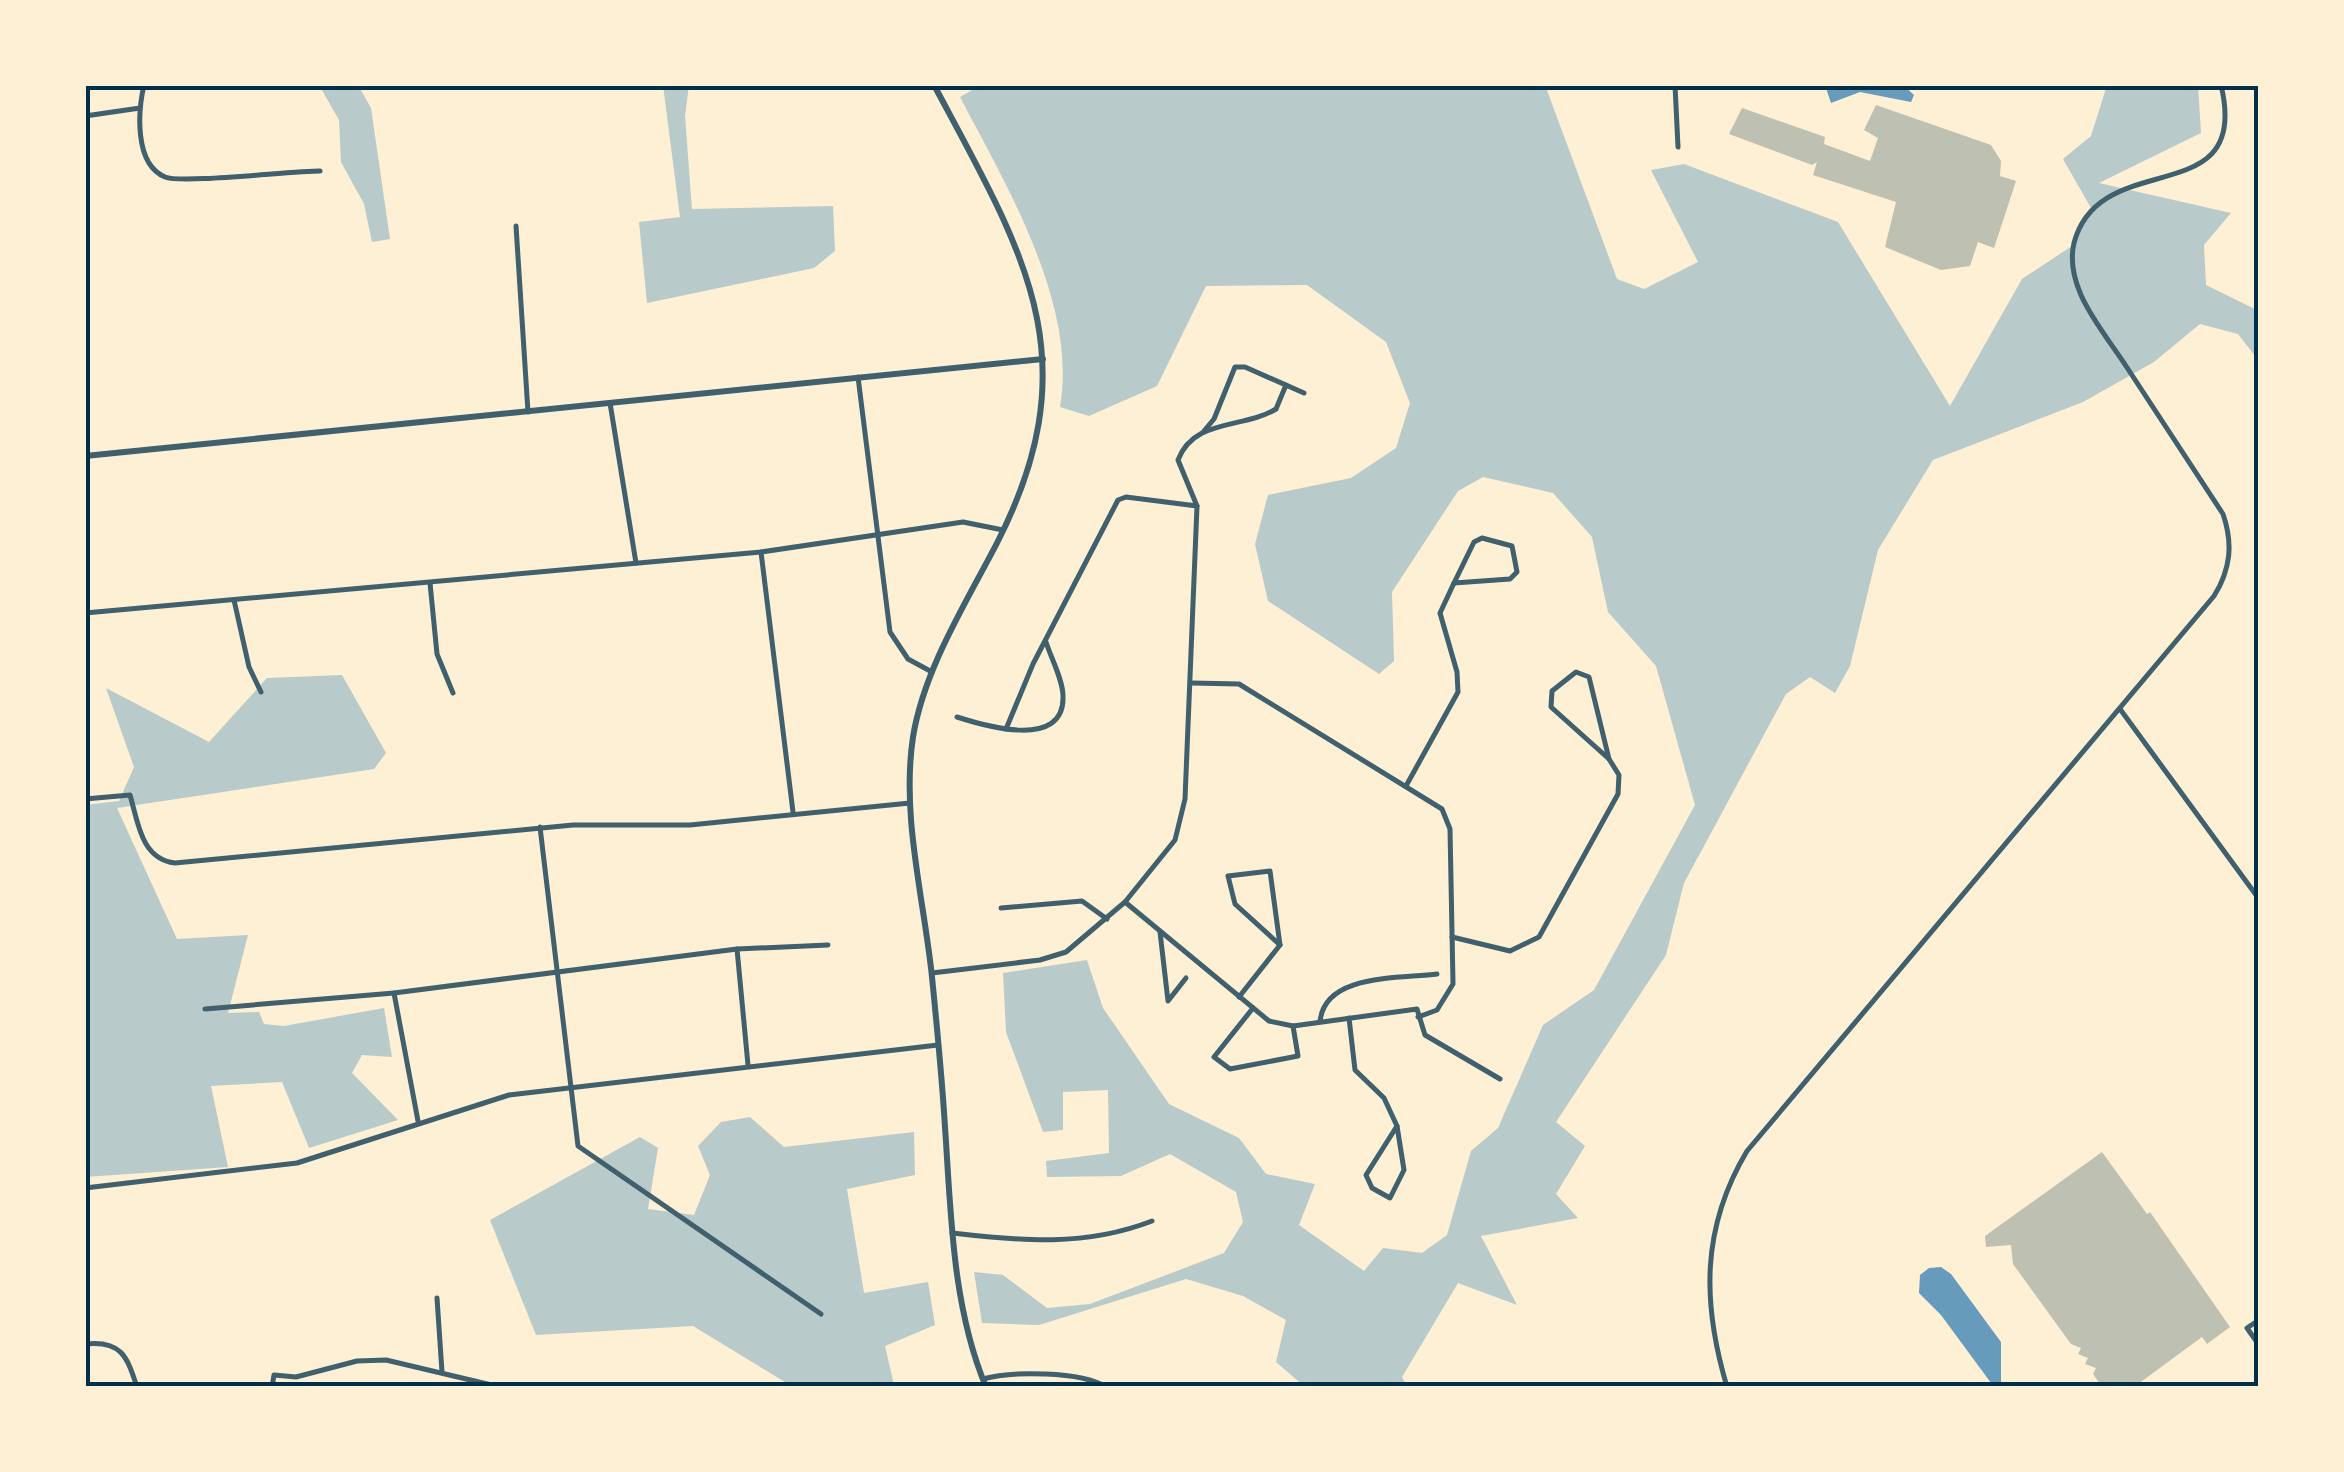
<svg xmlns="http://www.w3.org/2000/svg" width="2344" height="1472" font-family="Spectral,serif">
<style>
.green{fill:#b9caca}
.water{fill:#669bbc}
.building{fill:#bec0b2}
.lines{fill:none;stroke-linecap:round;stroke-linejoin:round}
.minor{stroke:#3f606c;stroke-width:5}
.tertiary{stroke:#3f606c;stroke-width:6}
.neatline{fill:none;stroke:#003049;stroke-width:4}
</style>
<rect width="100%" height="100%" fill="#fdf0d5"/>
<g class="green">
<polygon points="319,85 358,85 371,108 390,239 372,242 364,204 341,162 339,120"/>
<polygon points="663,85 689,85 685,116 692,209 833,206 835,251 814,268 647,303 639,222 680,217"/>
<path d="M 981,85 L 1545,85 L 1617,279 L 1644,289 L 1698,262 L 1651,170 L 1684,164 L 1838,222 L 1950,406 L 2022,279 L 2075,244 L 2091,208 L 2063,159 L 2091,136 L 2107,85 L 2198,85 L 2201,133 L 2099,183 L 2231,213 L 2204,245 L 2206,285 L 2259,311 L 2259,361 L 2238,334 L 2200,324 L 2154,362 L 2083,402 L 1933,460 L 1878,550 L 1850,666 L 1835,693 L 1810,677 L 1786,694 L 1684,883 L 1666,955 L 1556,1122 L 1585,1146 L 1556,1194 L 1578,1218 L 1481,1236 L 1517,1305 L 1458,1283 L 1402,1377 L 1407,1387 L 1305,1387 L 1276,1362 L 1286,1320 L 1243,1296 L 1186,1279 L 1039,1325 L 982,1323 L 974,1272 L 1003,1275 L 1047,1308 L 1090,1304 L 1224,1253 L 1243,1222 L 1236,1192 L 1170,1154 L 1121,1176 L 1047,1177 L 1046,1161 L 1109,1153 L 1108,1090 L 1063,1092 L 1063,1130 L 1043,1132 L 1006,1032 L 1003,973 L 1087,960 L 1103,1008 L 1169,1104 L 1239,1138 L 1266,1174 L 1315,1184 L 1299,1225 L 1364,1271 L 1383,1248 L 1422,1253 L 1447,1235 L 1471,1151 L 1498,1128 L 1543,1025 L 1594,990 L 1695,805 L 1656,666 L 1608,612 L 1592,537 L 1553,493 L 1483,477 L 1458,491 L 1392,592 L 1394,661 L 1379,674 L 1268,601 L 1255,544 L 1268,495 L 1351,478 L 1396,448 L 1410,403 L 1386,342 L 1307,285 L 1206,286 L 1157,386 L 1089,416 L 1060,407 C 1078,304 1006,185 960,97 Z"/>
<polygon points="342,675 386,753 374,769 117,808 177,939 248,935 228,1013 259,1012 264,1024 284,1026 384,1008 392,1057 362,1055 352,1073 398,1120 309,1148 282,1082 211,1086 228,1167 85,1177 85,805 119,801 134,767 106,688 209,742 267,678"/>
<polygon points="750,1117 784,1147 914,1132 915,1175 847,1189 864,1293 928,1282 935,1325 885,1346 894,1385 793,1387 693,1326 536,1335 490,1220 640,1137 658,1148 648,1209 694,1215 710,1175 698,1146 721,1122"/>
</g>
<g class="water">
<polygon points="1903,85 1914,95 1911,102 1860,92 1831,103 1825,85"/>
<polygon points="1941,1267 1951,1274 2001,1342 2001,1387 1994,1387 1941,1315 1919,1293 1920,1275 1929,1268"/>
</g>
<g class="building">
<polygon points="1876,105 1991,145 2001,161 2000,176 2016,181 1994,248 1978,242 1970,266 1941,270 1885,247 1896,202 1813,175 1817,162 1812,165 1729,134 1742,108 1825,137 1824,144 1870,161 1878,138 1864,130"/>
<polygon points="2102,1152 2147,1214 2150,1212 2230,1327 2207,1344 2202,1337 2134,1387 2096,1387 2100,1384 2093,1374 2096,1368 2085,1364 2088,1358 2078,1354 2081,1348 2071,1344 2013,1264 2011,1245 1986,1247 1985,1236"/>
</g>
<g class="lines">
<g class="minor">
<path d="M 144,85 C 138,111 134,164 165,177 C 181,184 291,171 320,171"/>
<polyline points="1675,85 1678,147"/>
<polyline points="85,116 140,108"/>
<polyline points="516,226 528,412"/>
<polyline points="858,377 890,632 908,659 932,672"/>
<polyline points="610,403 636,563"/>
<polyline points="1204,431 1214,419 1235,367 1245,367 1304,393"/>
<polygon points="1482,538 1512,546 1517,572 1510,579 1454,583 1474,542"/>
<polyline points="761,552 793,812"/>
<polyline points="430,583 437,654 453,693"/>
<polyline points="234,600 249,667 261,692"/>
<polyline points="85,613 761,552 963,522 1003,530"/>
<polygon points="1576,672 1589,677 1609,759 1551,707 1552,691"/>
<polyline points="1192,683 1239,684 1442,809 1450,829 1453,984 1437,1010 1418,1017"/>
<polyline points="2120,709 2259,899"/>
<path d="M 957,717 C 985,726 1065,750 1063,696 C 1063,680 1051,658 1046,642"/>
<polyline points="1006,729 1033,664 1118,500 1126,497 1197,506"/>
<polyline points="1406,786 1458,692 1457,672 1440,613 1454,583"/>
<path d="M 85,799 L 130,795 C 138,822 141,859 175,863 L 573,825 L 690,825 L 910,803"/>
<polyline points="540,827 578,1146 821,1314"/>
<polygon points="1270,871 1280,945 1235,904 1228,876"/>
<polyline points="1125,902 1269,1021 1293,1026 1417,1009 1425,1035 1500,1079"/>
<polyline points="1001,908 1082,901 1107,919"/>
<polyline points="1160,932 1168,1001 1186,978"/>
<polyline points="1452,937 1510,951 1539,937 1618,794 1619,775 1609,759"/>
<polyline points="737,949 748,1065"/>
<path d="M 932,973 L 1040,960 L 1066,952 L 1125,902 L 1175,840 L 1185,799 L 1197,506 L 1178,460 C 1194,418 1243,429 1276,409 L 1286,385"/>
<polyline points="394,993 418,1121"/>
<polyline points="1239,997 1280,945"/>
<polyline points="1253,1008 1214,1057 1230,1069 1298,1056 1293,1026"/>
<polyline points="205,1009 394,993 737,949 828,945"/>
<polyline points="1349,1018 1355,1070 1384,1098 1397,1126"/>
<path d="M 1320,1022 C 1324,973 1400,979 1437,974"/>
<polygon points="1397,1126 1404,1170 1390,1198 1372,1188 1366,1175"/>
<polyline points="85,1188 297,1163 509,1095 938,1045"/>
<path d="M 952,1233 C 1021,1241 1085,1247 1152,1221"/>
<polyline points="437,1298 442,1372"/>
<polyline points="2259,1320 2247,1328 2259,1345"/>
<path d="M 85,1344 C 121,1340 127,1356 137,1387"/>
<path d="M 983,1379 C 1011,1371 1081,1371 1106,1387"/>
<polyline points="272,1387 274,1375 296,1377 357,1361 386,1360 500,1387"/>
<path d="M 1727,1387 C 1702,1303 1701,1228 1747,1151 L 2214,596 C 2231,569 2233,543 2223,514 C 2191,465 2158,415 2126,366 C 2111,343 2092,320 2081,295 C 2074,279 2070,260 2074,243 C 2100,145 2252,214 2221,85"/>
</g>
<g class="tertiary">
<path d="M 934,85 C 1023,252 1092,357 997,543 C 966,603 924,669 913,737 C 901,816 924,899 932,977 C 937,1027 942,1077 945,1127 C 951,1213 952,1306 986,1387"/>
<polyline points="85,456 1043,359"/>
</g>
</g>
<rect width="2344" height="1472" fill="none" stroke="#fdf0d5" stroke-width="175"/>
<rect x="88" y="88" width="2168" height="1296" class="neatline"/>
</svg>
